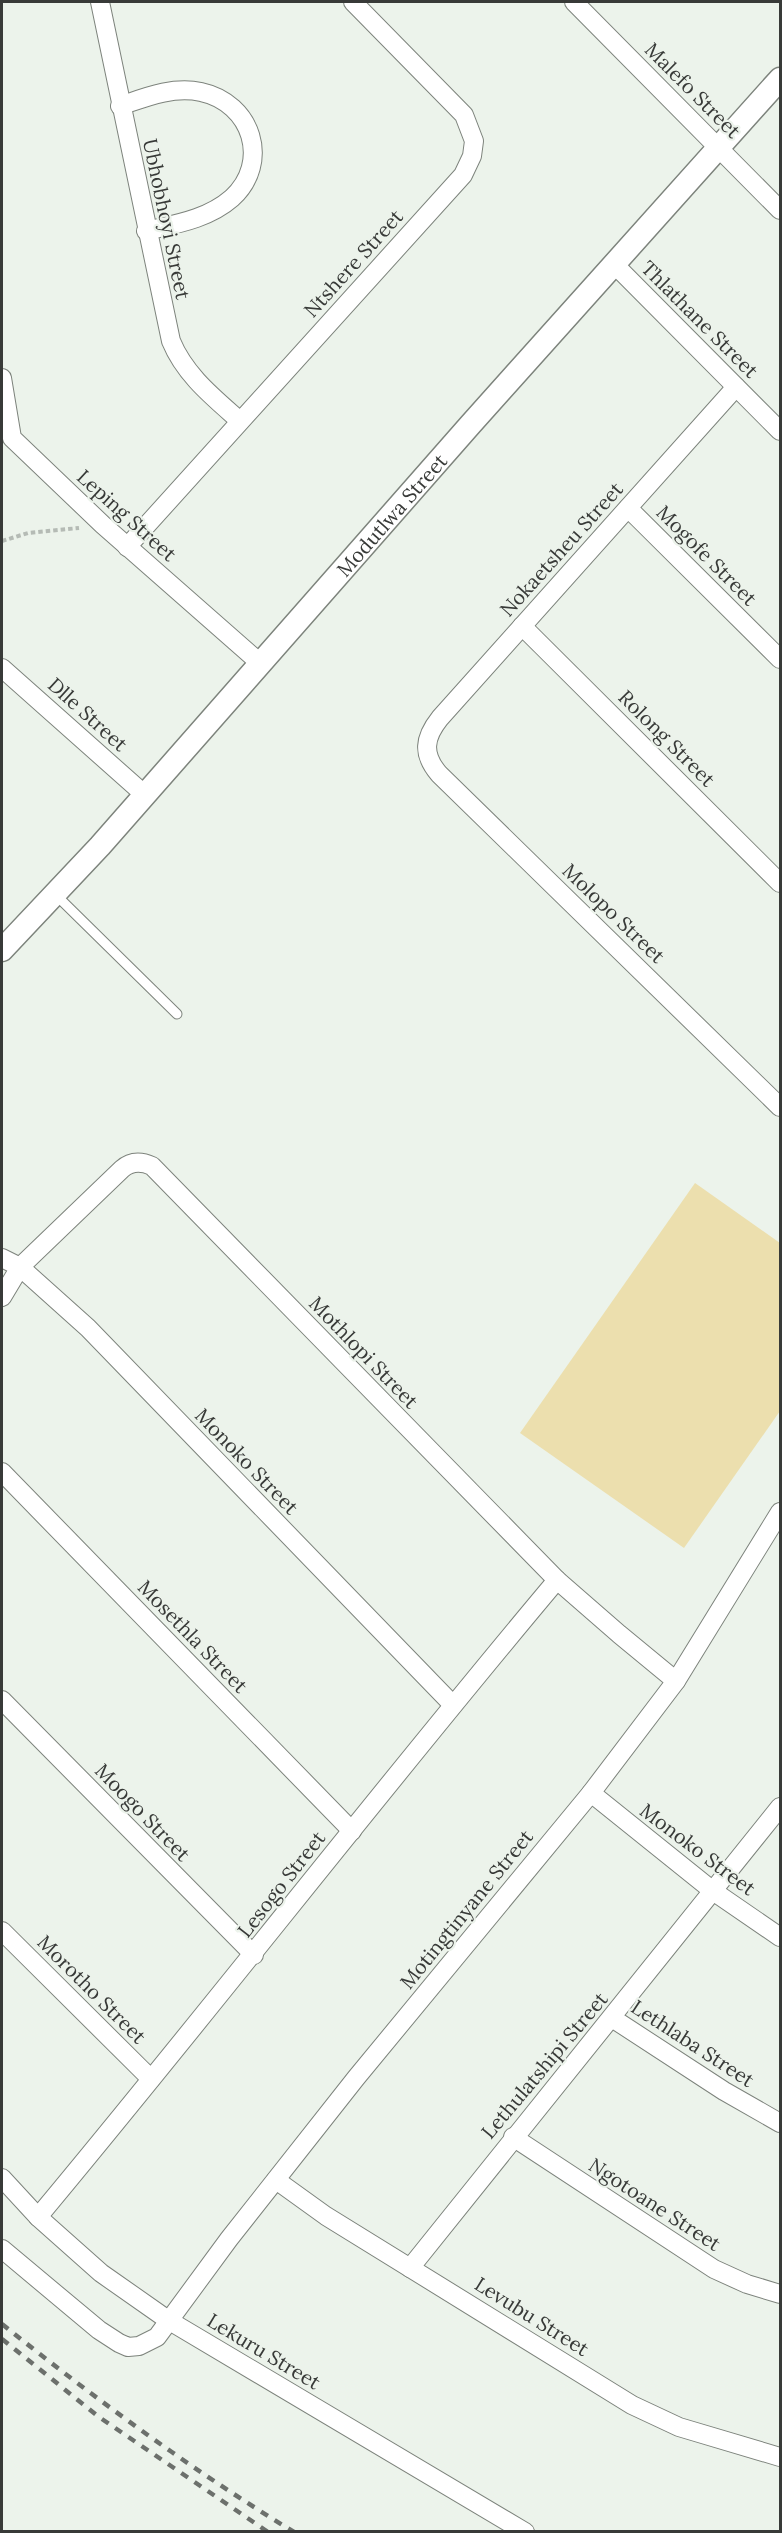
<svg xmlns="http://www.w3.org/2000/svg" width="782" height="2533" font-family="Lora,serif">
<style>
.green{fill:#ecdfae}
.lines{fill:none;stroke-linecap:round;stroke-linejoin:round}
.service-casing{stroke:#7d837c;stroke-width:11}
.minor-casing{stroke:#7d837c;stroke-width:20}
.tertiary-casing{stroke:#7d837c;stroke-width:25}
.path{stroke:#b5bbb5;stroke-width:4;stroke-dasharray:4.5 3;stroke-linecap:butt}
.service{stroke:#fff;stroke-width:9}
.minor{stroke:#fff;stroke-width:18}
.tertiary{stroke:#fff;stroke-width:22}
.rail{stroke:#6c706c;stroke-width:4.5;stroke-dasharray:8 8;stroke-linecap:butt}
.labels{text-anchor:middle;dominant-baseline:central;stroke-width:4.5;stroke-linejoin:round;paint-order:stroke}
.street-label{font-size:20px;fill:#383a38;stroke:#ecf3eb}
</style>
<rect width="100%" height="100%" fill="#ecf3eb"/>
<polygon class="green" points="695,1183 780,1243 780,1411 684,1548 520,1433"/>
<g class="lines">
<defs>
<polyline id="service" points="56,895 177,1014"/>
<g id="minor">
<path d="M 100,2 L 171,341 C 185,375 213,397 240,421"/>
<polyline points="574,2 780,210"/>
<path d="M 120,106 C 146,97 173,86 201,92 C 252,103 271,162 232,198 C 208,219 176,224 146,231"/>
<polyline points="614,264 780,431"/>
<polyline points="2,378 12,438 103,525 260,663"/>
<path d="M 736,387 L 440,718 C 424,738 422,754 439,774 L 780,1107"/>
<polyline points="628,508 780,659"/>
<polyline points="127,547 463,175 472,156 474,141 464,115 353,2"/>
<polyline points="522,626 780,883"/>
<polyline points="2,668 145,795"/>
<polyline points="2,1258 20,1267 88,1328 453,1705"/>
<path d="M 2,1297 L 20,1267 L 122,1169 C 131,1161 141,1161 152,1166 L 557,1580 L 619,1634 L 676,1681"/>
<polyline points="2,1472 352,1831"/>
<polyline points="2,1700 254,1955"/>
<polyline points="591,1793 713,1891 780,1937"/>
<polyline points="2,1931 151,2079"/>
<polyline points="612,2018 724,2091 780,2123"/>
<polyline points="513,2137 714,2269 747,2284 780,2294"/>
<polyline points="2,2178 38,2217 101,2273 168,2320 525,2532"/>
<polyline points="276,2180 326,2216 632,2405 679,2427 780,2457"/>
<path d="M 38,2217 C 214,2006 381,1789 557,1580"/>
<polyline points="2,2249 99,2330 119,2343 128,2347 139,2346 157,2337 229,2239 356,2078 591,1793 676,1681 780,1512"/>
<polyline points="410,2268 780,1807"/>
</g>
<g id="tertiary">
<path id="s1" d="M 2,950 L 100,846 L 470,425 L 780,79"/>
</g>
</defs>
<use href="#service" class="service-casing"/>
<use href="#minor" class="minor-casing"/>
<use href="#tertiary" class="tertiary-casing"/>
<polyline class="path" points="2,541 28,533 79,528"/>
<use href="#service" class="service"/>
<use href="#minor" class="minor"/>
<use href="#tertiary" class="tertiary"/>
<g class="rail">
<path d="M 2,2324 C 94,2398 192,2470 294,2532"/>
<polyline points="2,2339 99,2417 268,2532"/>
</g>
</g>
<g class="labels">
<g class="street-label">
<text transform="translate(693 90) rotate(45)">Malefo Street</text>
<text transform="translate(167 219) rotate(78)">Ubhobhoyi Street</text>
<text transform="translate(353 263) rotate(-48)">Ntshere Street</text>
<text transform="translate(700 319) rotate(45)">Thlathane Street</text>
<text transform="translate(127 515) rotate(42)">Leping Street</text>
<text stroke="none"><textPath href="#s1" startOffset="584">Modutlwa Street</textPath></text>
<text transform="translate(561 549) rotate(-48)">Nokaetsheu Street</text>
<text transform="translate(707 555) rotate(45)">Mogofe Street</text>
<text transform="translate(88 714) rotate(42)">Dlle Street</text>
<text transform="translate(667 738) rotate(45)">Rolong Street</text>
<text transform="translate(614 913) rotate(44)">Molopo Street</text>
<text transform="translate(364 1352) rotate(46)">Mothlopi Street</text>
<text transform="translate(247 1461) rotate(46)">Monoko Street</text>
<text transform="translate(193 1636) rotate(46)">Mosethla Street</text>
<text transform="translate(143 1812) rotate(46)">Moogo Street</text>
<text transform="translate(698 1849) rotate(37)">Monoko Street</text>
<text transform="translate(281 1884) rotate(-52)">Lesogo Street</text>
<text transform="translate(466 1909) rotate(-51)">Motingtinyane Street</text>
<text transform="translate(92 1989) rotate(45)">Morotho Street</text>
<text transform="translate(693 2043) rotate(33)">Lethlaba Street</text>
<text transform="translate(544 2065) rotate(-50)">Lethulatshipi Street</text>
<text transform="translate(655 2204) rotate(33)">Ngotoane Street</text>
<text transform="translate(532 2316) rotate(32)">Levubu Street</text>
<text transform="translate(264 2351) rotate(31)">Lekuru Street</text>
</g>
</g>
<rect width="782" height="2533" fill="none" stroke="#383a38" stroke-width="6"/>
</svg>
